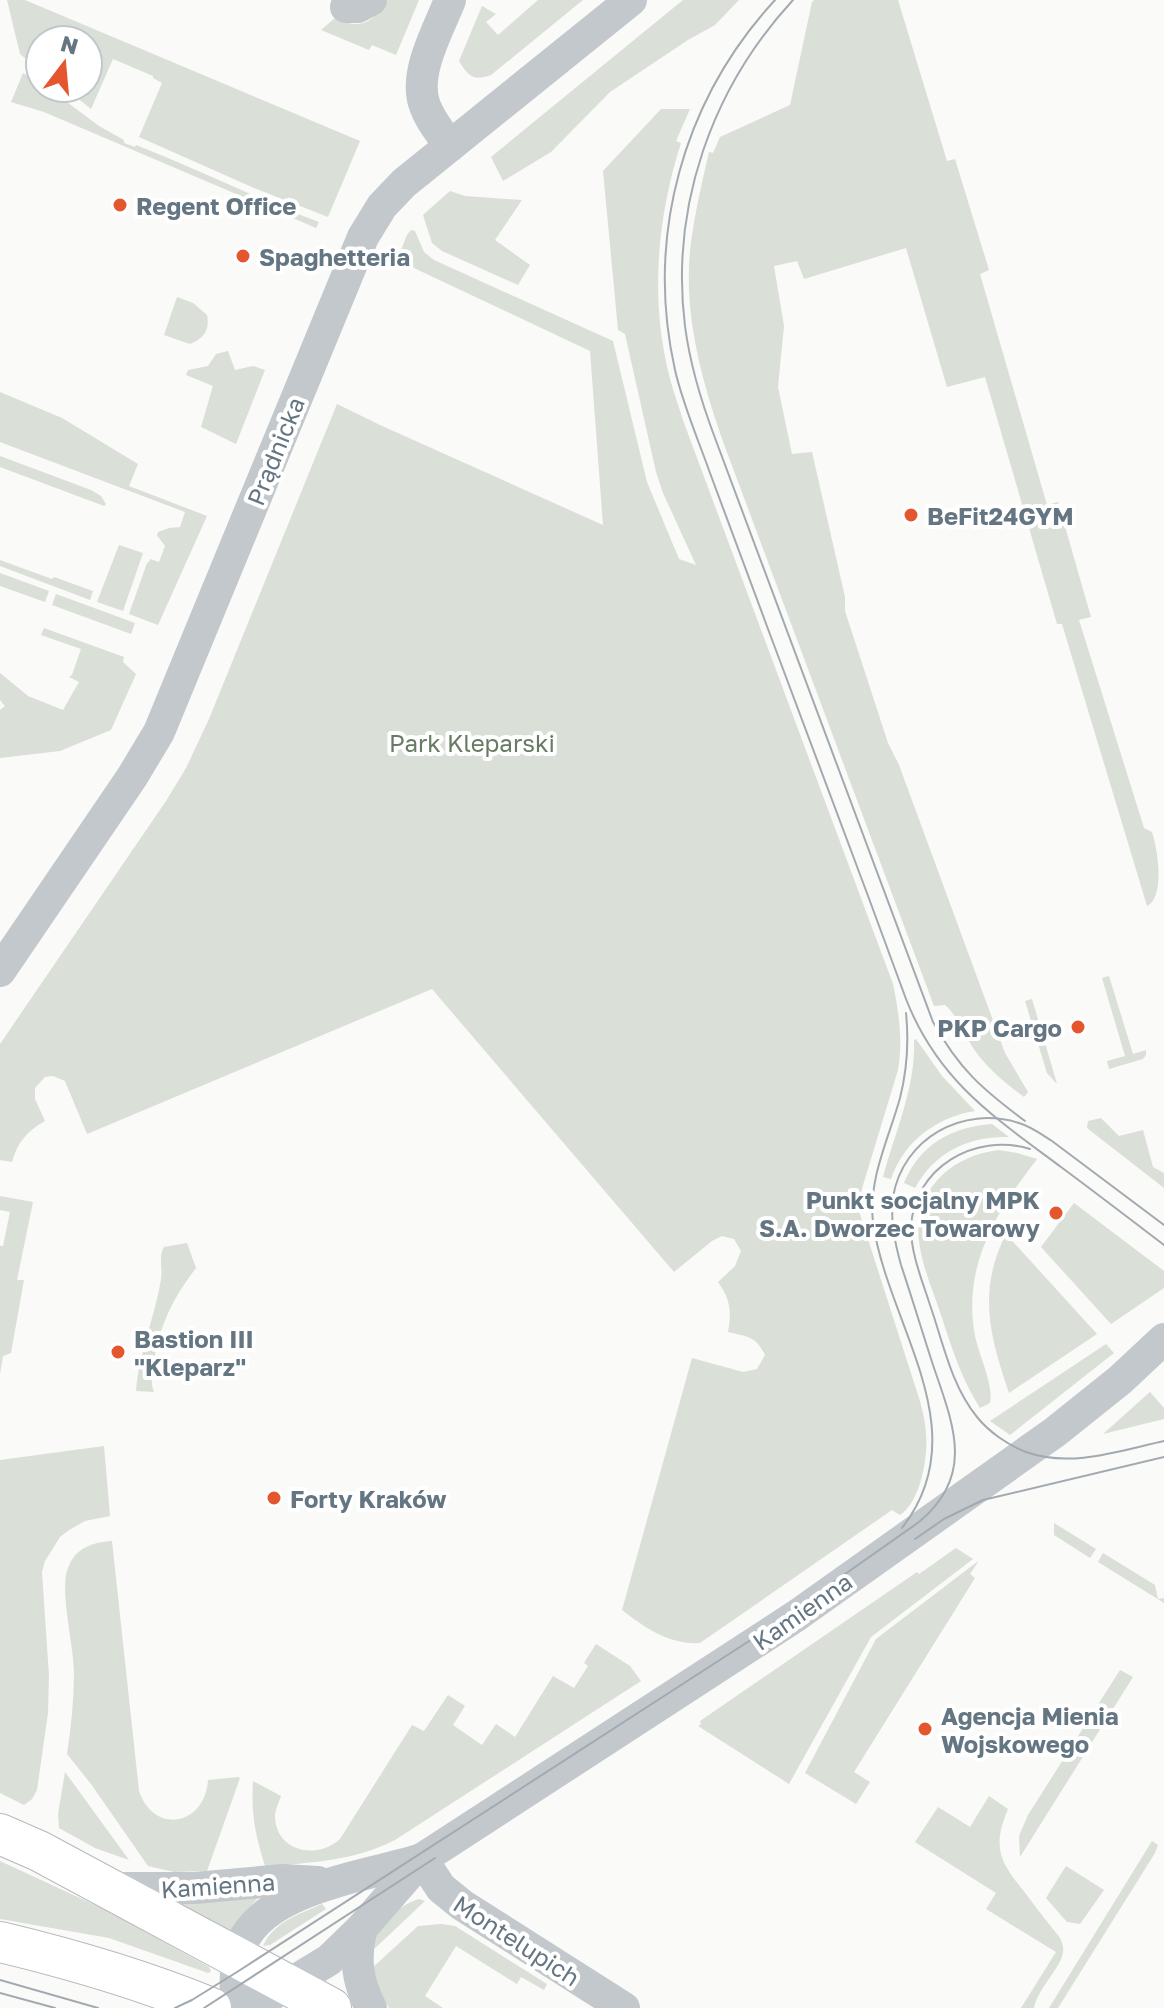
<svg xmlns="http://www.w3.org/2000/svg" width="1164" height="2008" font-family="'Golos Text',sans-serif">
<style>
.green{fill:#dadfd7}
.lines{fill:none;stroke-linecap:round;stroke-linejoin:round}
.major-casing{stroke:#b5babe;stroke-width:42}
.minor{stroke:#c3c8cc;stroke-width:32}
.major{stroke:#fff;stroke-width:40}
.tram{stroke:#a2aab0;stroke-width:2}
.poi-dot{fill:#e4572e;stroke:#fff;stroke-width:3}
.labels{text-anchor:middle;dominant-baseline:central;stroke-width:8;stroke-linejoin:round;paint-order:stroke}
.poi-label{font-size:24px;font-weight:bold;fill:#657683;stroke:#fff;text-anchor:start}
.street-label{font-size:24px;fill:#657683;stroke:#fff}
.park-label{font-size:24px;fill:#687a64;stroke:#fff}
</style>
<rect width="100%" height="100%" fill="#fafaf8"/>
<g class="green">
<polygon points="7,0 25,0 360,141 328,217 254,188 139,137 162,83 153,78 153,76 113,59 91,109 65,88 88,88 88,40 40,40 40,71 20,54"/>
<path d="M 388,0 L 419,0 L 396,55 L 372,45 L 369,50 L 321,30 L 335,18 C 363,31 371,22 388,0 Z"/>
<path d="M 538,0 L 583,0 L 491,75 C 473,81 469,77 459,61 L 482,6 L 496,14 L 486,22 L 498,35 Z"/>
<polygon points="683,0 739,0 715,25 688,40 610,92 551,152 503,181 491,157"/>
<path d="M 814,0 L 898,0 L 947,161 L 955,159 L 989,270 L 980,274 L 1047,505 L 1058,502 L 1091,617 L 1079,620 L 1144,828 L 1152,832 C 1159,854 1164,898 1147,906 L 1062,624 L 1057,624 L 985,377 L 947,387 L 906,248 L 804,279 L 797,261 L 774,266 L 784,326 L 778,387 L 792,454 L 812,452 L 845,597 L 845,611 L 888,743 L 899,765 L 1005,1053 L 1028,1092 L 1024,1097 C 1004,1082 983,1065 970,1043 C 961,1030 957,1015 945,1005 L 934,1006 L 725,447 C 702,382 682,312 691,242 C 695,212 702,182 709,152 L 713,153 L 720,137 L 790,105 L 812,2 Z"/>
<path d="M 23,73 L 40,83 L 40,88 L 48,88 L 99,126 L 124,140 L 124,143 L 135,147 L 136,145 C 198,169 257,199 319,222 L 316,228 L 44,112 L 11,102 Z"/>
<path d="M 661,109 L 690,109 L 676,141 L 681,143 C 657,218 650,298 669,375 C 673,391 679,407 684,423 L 893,984 C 899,1013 903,1042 898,1070 L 857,1205 L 918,1395 C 922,1407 925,1420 926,1433 C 928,1457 921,1501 900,1515 L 892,1510 L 700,1643 C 670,1645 645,1628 622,1610 L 692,1358 L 743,1372 L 757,1369 L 765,1355 C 756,1336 748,1337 728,1332 C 732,1312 730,1298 718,1282 L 735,1266 L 741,1251 L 734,1239 L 722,1236 L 712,1241 L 674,1272 L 432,989 L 87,1134 L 65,1081 L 53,1076 L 45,1077 L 35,1088 L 35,1099 L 45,1121 C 27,1131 17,1143 12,1162 L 0,1160 L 0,1044 L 166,801 L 186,768 L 209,719 L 337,404 L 380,425 L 603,525 L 590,351 L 397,260 L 407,235 L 411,230 L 415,231 L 424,252 L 434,260 L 613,341 L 647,482 L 679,559 L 696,565 L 663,493 L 656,472 L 625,334 L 618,330 L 603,171 Z"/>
<polygon points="450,191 465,196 522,200 495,240 530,265 518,285 442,251 432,243 423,215"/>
<path d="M 177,297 L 193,303 L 207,315 C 210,330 204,338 190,344 L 164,335 Z"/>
<polygon points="228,351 235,370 253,366 265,370 236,444 201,427 213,386 186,375 188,370 208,366 216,354"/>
<polygon points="0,392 62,418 138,464 129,486 207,516 158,625 129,614 147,563 149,562 150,559 159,562 165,546 157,535 158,532 169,528 180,527 185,512 0,442"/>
<polygon points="0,456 91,490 101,496 106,504 104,506 0,467"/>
<polygon points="119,545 143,553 123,611 97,602"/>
<polygon points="0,560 52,579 54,577 93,591 90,600 0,566"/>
<polygon points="0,573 49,591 45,602 0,586"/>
<polygon points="56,594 135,623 131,634 52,605"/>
<polygon points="44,628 124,657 123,662 136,674 111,730 60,751 0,758 0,710 5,706 0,700 0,673 28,696 63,710 79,682 69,677 72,675 81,649 41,635"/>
<polygon points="1109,976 1133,1054 1146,1050 1146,1055 1143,1059 1109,1069 1107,1061 1125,1056 1102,978"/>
<polygon points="1032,999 1055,1077 1057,1084 1047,1073 1025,1001"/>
<path d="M 916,1039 L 942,1076 L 975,1111 C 937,1117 904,1141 891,1179 L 883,1177 C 895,1132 916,1087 914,1040 Z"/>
<polygon points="1101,1118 1119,1136 1143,1130 1153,1167 1164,1173 1164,1188 1087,1128 1088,1121"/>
<path d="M 992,1124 L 1009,1137 C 968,1136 935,1152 915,1188 L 904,1183 C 920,1144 952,1127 992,1124 Z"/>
<path d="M 999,1150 L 1017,1153 L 1037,1159 C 996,1212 962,1266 975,1336 C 979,1355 994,1386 990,1403 L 980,1408 C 962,1380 952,1349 942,1318 C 934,1293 922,1267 919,1241 C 913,1190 952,1155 999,1150 Z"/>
<polygon points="0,1196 33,1202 17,1280 24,1280 11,1353 3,1356 0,1374 0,1246 3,1246 10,1212 0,1210"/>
<polygon points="1074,1203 1164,1271 1164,1288 1111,1324 1041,1247"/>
<path d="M 1006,1234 L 1097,1334 L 1009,1393 C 990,1337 977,1291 1006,1234 Z"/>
<path d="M 187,1243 L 196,1268 C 174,1296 159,1326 154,1361 C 152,1371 150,1382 154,1392 L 136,1391 C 139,1352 155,1317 161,1279 C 163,1268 158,1257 164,1247 Z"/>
<polygon points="1106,1344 1114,1353 1010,1435 990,1421"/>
<polygon points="1150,1392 1164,1408 1164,1419 1103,1434"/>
<polygon points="104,1446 110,1516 85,1521 69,1530 60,1537 45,1561 42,1572 49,1676 48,1713 37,1790 32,1799 24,1805 0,1793 0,1460"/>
<polygon points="1054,1523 1096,1549 1090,1558 1054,1535"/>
<path d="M 112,1541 L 139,1791 C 154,1835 205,1826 208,1780 L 238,1777 L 240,1778 L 207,1871 L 174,1872 L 148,1866 L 91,1784 L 67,1754 C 71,1727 74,1700 74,1673 C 74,1646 59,1590 68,1568 C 75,1548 93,1542 112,1541 Z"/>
<polygon points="956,1548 973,1559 871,1637 789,1784 698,1726 701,1724 700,1721 917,1572 919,1574"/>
<polygon points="1103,1553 1155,1585 1158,1599 1164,1598 1164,1603 1098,1562"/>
<polygon points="977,1562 978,1562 970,1574 975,1578 854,1772 870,1782 856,1804 805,1773 876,1639"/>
<path d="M 596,1644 L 630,1666 L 641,1681 L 395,1840 C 354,1861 310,1863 265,1866 C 255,1833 251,1815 253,1781 L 281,1796 C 279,1802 276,1808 275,1814 C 274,1851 316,1861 340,1839 L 412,1725 L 424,1731 L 448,1695 L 465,1706 L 453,1725 L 482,1745 L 496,1724 L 515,1737 L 553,1676 L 574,1688 L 588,1666 L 584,1663 Z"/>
<polygon points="1120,1670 1133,1677 1020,1857 1019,1836 1028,1815"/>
<polygon points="65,1772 129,1860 95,1848 59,1828 58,1814"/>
<path d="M 989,1796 L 1008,1809 C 991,1849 1001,1863 1026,1894 C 1037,1909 1049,1924 1060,1938 C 1062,1943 1064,1947 1063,1952 C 1061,1968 1038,1988 1034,2008 L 1021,2008 L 1056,1952 L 986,1909 L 996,1893 L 915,1842 L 938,1807 L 970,1827 Z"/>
<polygon points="1152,1841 1158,1845 1155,1853 1058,2008 1049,2008"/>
<polygon points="0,1861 108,1911 209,1967 211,1971 208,1973 109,1938 0,1919"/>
<polygon points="1066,1866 1104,1890 1080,1924 1067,1922 1046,1898"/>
<polygon points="258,1898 242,1915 232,1932 177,1906 178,1902"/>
<path d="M 419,1899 L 425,1901 L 371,1952 C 372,1947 372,1943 374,1938 C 379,1923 403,1903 419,1899 Z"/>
<path d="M 322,1904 L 326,1909 L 270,1945 L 263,1946 C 273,1922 300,1914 322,1904 Z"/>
<polygon points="441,1924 455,1926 547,1984 544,1990 521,1977 517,1984 456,1946 425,1996 443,2008 389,2008 382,1997 372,1968 418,1926"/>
</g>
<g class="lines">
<defs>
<g id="major">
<polyline points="0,1834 39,1851 331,2008"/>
<path d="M 0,1942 C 71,1959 143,1980 211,2008"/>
</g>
</defs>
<use href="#major" class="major-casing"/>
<g class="minor">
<polyline points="346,7 358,7 371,0"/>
<path d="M 450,146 C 440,132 429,119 424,103 C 414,71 439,29 450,0"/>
<polyline points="0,971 132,777 159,732 363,237 382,206 404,183 631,0"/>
<polyline points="422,1859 441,1888 462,1905 624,2008"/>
<polyline points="108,1888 195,1888 283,1880 318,1882"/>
<path d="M 362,1928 C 354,1957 357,1981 371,2008"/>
<path d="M 235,2008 C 236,1992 235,1975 237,1959 C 249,1888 368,1877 422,1859 L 796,1616 L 1055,1432 L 1120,1380 L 1164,1339"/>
<polyline points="250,2008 329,1960 362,1928 422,1859"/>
</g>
<use href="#major" class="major"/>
<g class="tram">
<path d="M 775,0 C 683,100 645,236 675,370 C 683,405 698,439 710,473 C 730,527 750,582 771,637 C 816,758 862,878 906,999 C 938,1081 994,1117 1061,1167 C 1096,1193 1130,1219 1164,1245"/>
<path d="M 793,0 C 712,88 670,206 685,326 C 690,365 701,401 715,438 L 933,1022 C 959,1069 982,1089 1025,1121"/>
<path d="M 1030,1149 C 975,1132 913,1168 911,1228 C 911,1254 922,1280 930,1305 C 943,1342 951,1385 977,1417 C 989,1432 1008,1445 1026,1452 C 1071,1468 1119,1451 1164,1441"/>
<path d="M 902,1528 C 979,1429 887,1325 873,1222 C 868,1179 889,1138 900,1098 C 907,1070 909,1042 906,1013"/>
<polyline points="915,1539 944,1519 983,1500 1164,1457"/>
<polyline points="0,1980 98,2008"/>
<polyline points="0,1993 55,2008"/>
<path d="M 175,2008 L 192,2000 L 237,1972 L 760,1634 L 919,1522 C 976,1475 953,1424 933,1365 C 922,1331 912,1298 901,1265 C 895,1243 890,1220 893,1197 C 903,1138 963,1105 1019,1123 C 1032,1127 1041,1134 1052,1141 L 1164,1225"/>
<polyline points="204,2008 435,1858"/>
</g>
</g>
<g class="poi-dot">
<circle cx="120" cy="205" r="8"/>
<circle cx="243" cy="256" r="8"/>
<circle cx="911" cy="515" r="8"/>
<circle cx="1078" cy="1027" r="8"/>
<circle cx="1056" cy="1213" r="8"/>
<circle cx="118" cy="1352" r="8"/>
<circle cx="274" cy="1498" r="8"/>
<circle cx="925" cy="1729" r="8"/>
</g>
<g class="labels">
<g class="poi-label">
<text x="136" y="205">Regent Office</text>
<text x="259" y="256">Spaghetteria</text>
<text x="927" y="515">BeFit24GYM</text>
<text x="1062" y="1027" text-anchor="end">PKP Cargo</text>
<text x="1040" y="1199" text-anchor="end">Punkt socjalny MPK<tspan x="1040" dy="28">S.A. Dworzec Towarowy</tspan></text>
<text x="134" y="1338">Bastion III<tspan x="134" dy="28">"Kleparz"</tspan></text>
<text x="290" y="1498">Forty Kraków</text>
<text x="941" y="1715">Agencja Mienia<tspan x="941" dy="28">Wojskowego</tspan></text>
</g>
<g class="street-label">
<text transform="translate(275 451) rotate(-68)">Prądnicka</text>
<text transform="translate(802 1611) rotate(-35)">Kamienna</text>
<text transform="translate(218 1885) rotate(-4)">Kamienna</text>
<text transform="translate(517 1940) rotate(33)">Montelupich</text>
</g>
<g class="park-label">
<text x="472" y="742">Park Kleparski</text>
</g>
</g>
<g transform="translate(64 64) rotate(16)"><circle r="38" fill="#ffffff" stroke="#c1c8cd" stroke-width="2"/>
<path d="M0-6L14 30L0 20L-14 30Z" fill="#e4572e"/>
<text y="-12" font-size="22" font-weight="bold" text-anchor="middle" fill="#657683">N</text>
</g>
</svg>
